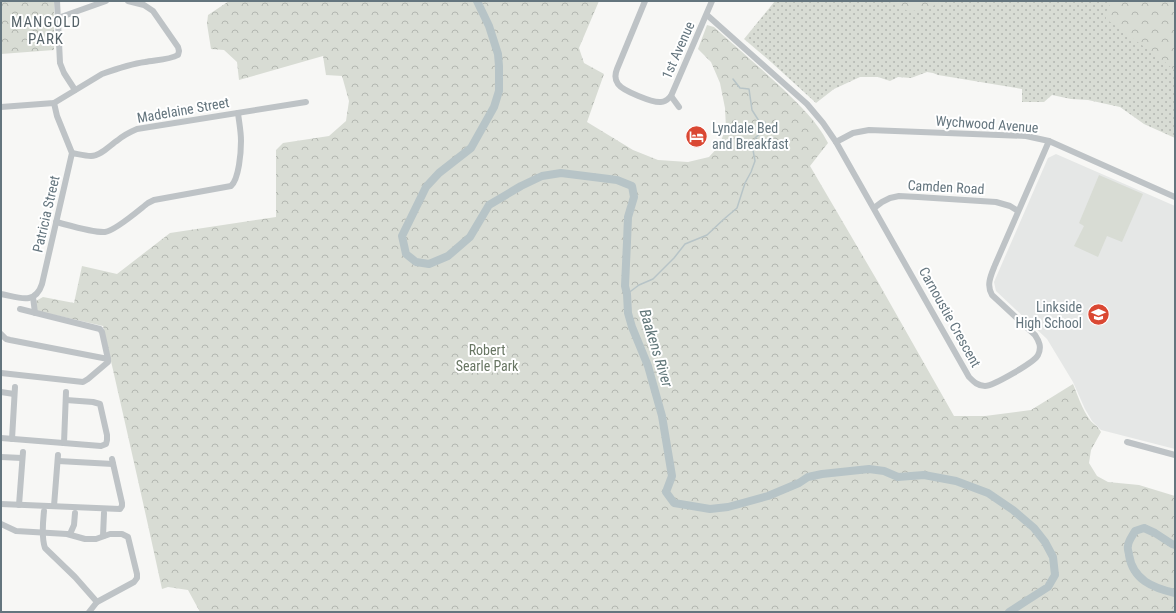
<svg xmlns="http://www.w3.org/2000/svg" width="1176" height="613" font-family="'Roboto Condensed',sans-serif">
<style>
.built{fill:#e5e7e6}
.grass{fill:url(#grass-dots)}
.forest{fill:url(#forest-crowns)}
.pitch{fill:#d8dcd4}
.lines{fill:none;stroke-linecap:round;stroke-linejoin:round}
.stream{stroke:#b7c4c7;stroke-width:1.5}
.river{stroke:#b7c4c7;stroke-width:8}
.minor{stroke:#bec3c6;stroke-width:6}
.labels{text-anchor:middle;dominant-baseline:central;stroke-width:4;stroke-linejoin:round;paint-order:stroke}
.street-label{font-size:14px;fill:#64757e;stroke:#fff}
.poi-label{font-size:14px;fill:#64757e;stroke:#fff;text-anchor:start}
.park-label{font-size:14px;fill:#687663;stroke:#fff}
.neighbourhood-label{font-size:15px;letter-spacing:1px;fill:#566369;stroke:#fff}
.water-label{font-size:15px;font-style:italic;fill:#5f7578;stroke:#fff}
</style>
<defs>
<pattern id="grass-dots" width="8" height="8" patternUnits="userSpaceOnUse"><rect width="8" height="8" fill="#d8dcd4"/><path d="M2 2h.1M6 6h.1" fill="none" stroke="#b3b7b1" stroke-width="1.8" stroke-linecap="round"/></pattern>
<pattern id="forest-crowns" width="20" height="18" patternUnits="userSpaceOnUse"><rect width="20" height="18" fill="#d8dcd4"/><path d="M2 6a3 3 0 1 1 6 0M12 15a3 3 0 1 1 6 0" fill="none" stroke="#b3b7b1"/></pattern>
</defs>
<rect width="100%" height="100%" fill="#f7f7f5"/>
<polygon class="built" points="1056,154 1175,206 1175,449 1101,430 1092,421 1085,409 1073,382 1047,339 996,291 994,282 1048,158"/>
<polygon class="grass" points="775,1 1175,1 1175,138 1144,124 1120,107 1088,100 1071,99 1052,95 1044,102 1022,102 1022,89 938,75 933,73 927,72 911,78 898,77 890,81 878,77 860,77 834,89 816,103 771,62 744,39"/>
<g class="forest">
<polygon points="1,1 54,1 54,50 1,54"/>
<path d="M 229,1 L 599,1 L 579,48 L 584,63 L 604,74 L 587,122 L 633,150 L 658,160 L 688,162 L 709,157 L 719,146 L 726,128 L 725,108 L 720,83 L 711,62 L 698,49 L 707,25 L 714,27 C 737,48 761,68 783,89 C 801,107 816,120 828,143 L 810,166 L 878,282 L 954,416 L 985,416 L 1031,410 L 1073,384 C 1078,396 1082,409 1090,420 C 1093,424 1098,426 1101,432 L 1091,450 L 1089,463 L 1097,476 L 1108,482 L 1139,485 L 1175,496 L 1175,612 L 200,612 L 188,590 L 168,587 L 162,589 C 143,501 123,414 103,326 L 37,311 L 34,302 L 43,297 L 74,303 L 82,266 L 117,274 L 170,233 L 276,217 L 276,150 L 283,143 L 329,136 L 346,121 L 349,101 L 342,76 L 326,75 L 323,56 L 239,80 L 237,62 L 224,50 L 211,49 L 207,24 L 208,15 Z"/>
<path d="M 888,1 L 942,1 L 933,6 L 909,12 C 902,7 895,6 888,1 Z"/>
<polygon points="1112,1 1175,1 1175,71 1165,62 1106,19 1106,12"/>
</g>
<polygon class="pitch" points="1099,175 1143,194 1122,242 1107,236 1098,257 1074,246 1084,226 1079,223"/>
<g class="lines">
<path class="stream" d="M 627,294 L 639,285 L 653,279 L 674,258 L 685,244 L 707,235 L 724,219 L 737,208 L 745,183 L 751,172 L 755,161 L 753,150 L 756,137 C 761,133 767,129 765,122 L 759,121 L 752,110 L 749,89 L 740,88 L 733,79"/>
<g class="river">
<polyline points="477,1 489,26 498,54 499,66 499,91 494,107 471,148 439,173 426,187 402,236 406,254 416,262 429,264 448,256 470,237 489,205 521,186 542,176 561,173 617,180 632,186 634,197 628,217 627,242 625,286 627,294 628,313 632,327 648,366 662,416 672,476 666,492 674,503 710,509 728,507 768,496 799,483 808,477 822,474 869,469 884,471 898,477 924,475 956,481 988,493 1013,510 1034,528 1045,542 1053,557 1055,575 1048,587 1009,612"/>
<path d="M 1175,545 L 1172,544 L 1155,533 L 1144,528 L 1135,531 C 1133,535 1128,541 1128,546 C 1127,548 1129,553 1129,555 C 1133,580 1153,588 1175,593"/>
</g>
<g class="minor">
<polyline points="57,1 60,63 64,73 75,90"/>
<path d="M 645,1 L 617,69 C 615,74 615,80 618,84 C 623,91 653,103 661,102 C 666,102 668,99 671,96 L 712,1"/>
<path d="M 707,15 L 807,104 L 823,123 L 836,142 L 969,377 C 974,382 978,386 985,386 C 993,386 1035,362 1038,355 C 1042,347 1039,341 1035,335 L 992,295 C 986,285 991,275 995,265 L 1049,141"/>
<polyline points="58,18 106,1"/>
<polyline points="671,96 679,107"/>
<path d="M 1,107 L 54,103 L 102,74 C 116,69 130,64 145,62 C 155,60 169,60 178,55 L 179,51 L 178,47 L 153,11 L 144,5 L 128,1"/>
<polyline points="836,142 853,133 869,130 1026,136 1049,141 1175,197"/>
<path d="M 72,153 C 78,154 85,156 91,156 C 101,156 110,145 118,140 C 124,135 130,132 137,129 L 306,102"/>
<polyline points="874,208 882,202 890,198 899,196 918,197 996,202 1010,206 1018,211"/>
<path d="M 56,222 C 68,225 94,233 105,232 C 115,231 139,210 148,203 L 154,200 L 231,186 C 239,179 241,152 241,141 C 241,131 239,122 238,113"/>
<path d="M 1,294 C 18,297 35,306 42,284 L 72,153 L 57,116 L 54,103"/>
<polyline points="33,297 35,313"/>
<polyline points="1,334 6,339 10,340 108,359"/>
<polyline points="1,373 83,382 88,379 108,362 108,359 102,332 100,329 20,309"/>
<polyline points="1,392 14,394"/>
<polyline points="1,438 101,446 106,444 107,440 107,435 100,404 93,402 66,400"/>
<polyline points="12,439 15,387"/>
<polyline points="1127,442 1175,455"/>
<polyline points="64,443 66,392"/>
<polyline points="1,457 22,458"/>
<polyline points="58,461 113,464"/>
<polyline points="1,504 120,509 122,506 122,503 112,459"/>
<polyline points="19,505 23,452"/>
<polyline points="54,506 58,455"/>
<path d="M 44,511 C 43,522 41,537 45,548 L 75,577 L 97,602"/>
<polyline points="1,524 16,531 67,534 85,539 96,539 110,534 122,534 128,537 137,574 137,578 134,582 97,602 89,612"/>
<polyline points="70,534 74,525 75,513"/>
<polyline points="103,536 104,513"/>
</g>
</g>
<defs>
<symbol id="hotel-disc" viewBox="-11 -11 22 22"><circle r="9.5" fill="#da4833" stroke="#fff"/><path d="M-6-4.5h1.5V1H6V5H4.5V3h-9V5H-6ZM-4 0a1.8 1.8 0 1 1 3.6 0ZM.5 0V-2.5h3Q6-2.5 6 0Z" fill="#fff"/></symbol>
<symbol id="school-disc" viewBox="-11 -11 22 22"><circle r="9.5" fill="#da4833" stroke="#fff"/><path d="M0-5L7-2L0 1L-7-2ZM-4 1L0 2.5L4 1V4Q0 6-4 4Z" fill="#fff"/></symbol>
</defs>
<g fill-rule="evenodd">
<use href="#hotel-disc" x="684" y="124" width="25" height="25"/>
<use href="#school-disc" x="1086" y="302" width="25" height="25"/>
</g>
<g class="labels">
<g class="street-label">
<text transform="translate(678 50) rotate(-66)">1st Avenue</text>
<text transform="translate(183 110) rotate(-10)">Madelaine Street</text>
<text transform="translate(987 124) rotate(4)">Wychwood Avenue</text>
<text transform="translate(946 187) rotate(3)">Camden Road</text>
<text transform="translate(46 214) rotate(-77)">Patricia Street</text>
<text transform="translate(950 317) rotate(61)">Carnoustie Crescent</text>
</g>
<g class="poi-label">
<text x="712" y="128">Lyndale Bed<tspan x="712" dy="16">and Breakfast</tspan></text>
<text x="1082" y="307" text-anchor="end">Linkside<tspan x="1082" dy="16">High School</tspan></text>
</g>
<g class="park-label">
<text x="487" y="350">Robert<tspan x="487" dy="16">Searle Park</tspan></text>
</g>
<g class="neighbourhood-label">
<text x="46" y="22">MANGOLD<tspan x="46" dy="17">PARK</tspan></text>
</g>
<g class="water-label">
<text transform="translate(656 348) rotate(73)">Baakens River</text>
</g>
</g>
<rect width="1176" height="613" fill="none" stroke="#64757e" stroke-width="4"/>
</svg>
